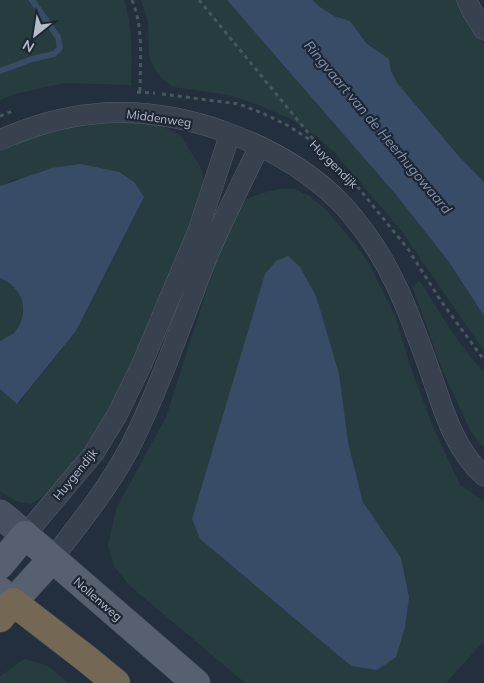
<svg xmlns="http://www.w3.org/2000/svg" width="484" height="683" font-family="Mulish,sans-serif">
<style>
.green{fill:#263c3f;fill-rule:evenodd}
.water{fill:#394c67}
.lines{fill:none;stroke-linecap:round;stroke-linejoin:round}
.stream{stroke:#394c67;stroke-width:6}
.street-casing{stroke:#565f6c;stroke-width:21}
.secondary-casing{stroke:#565f6c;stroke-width:29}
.primary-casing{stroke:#414a57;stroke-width:29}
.highway-casing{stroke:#434c59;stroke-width:29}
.path{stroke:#44595c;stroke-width:3;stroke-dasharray:4 4;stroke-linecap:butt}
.street{stroke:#38414e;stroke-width:20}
.secondary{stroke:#465061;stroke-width:28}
.primary{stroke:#56606e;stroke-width:28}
.highway{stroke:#746855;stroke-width:28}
.labels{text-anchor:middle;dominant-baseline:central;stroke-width:4.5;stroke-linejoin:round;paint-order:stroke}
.street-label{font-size:12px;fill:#b4bcc9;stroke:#1d2633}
.water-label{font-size:14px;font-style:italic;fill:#7c92b1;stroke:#1d2633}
</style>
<rect width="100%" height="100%" fill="#242f3e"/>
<g class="green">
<path d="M 0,0 L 124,0 C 133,27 132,57 131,85 L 64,83 L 15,94 L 0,100 Z"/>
<polygon points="141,0 227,0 397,196 449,262 484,316 484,351 400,229 335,153 321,140 292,120 261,106 229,95 173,87 162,79 154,68 149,57 148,21"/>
<polygon points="313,0 457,0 468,24 484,45 484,182 457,154 398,84 391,71 388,59 367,44 350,21 334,16 320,7"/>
<path d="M 132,122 L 160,125 L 180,135 L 200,166 L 203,178 L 201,197 L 122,391 L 93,439 L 65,474 L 43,496 L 31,504 L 15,501 L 0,491 L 0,389 L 18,404 L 76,331 L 144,197 L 16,179 L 0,186 L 0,152 C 41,130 86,124 132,122 Z"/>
<path d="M 279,189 L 294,189 L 308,195 L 324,208 L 357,246 L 369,264 L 396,318 L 410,365 L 433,427 L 460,485 L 484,501 L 484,641 L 446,683 L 245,683 L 129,585 L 114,566 L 108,546 L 116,509 L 166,417 L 217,258 L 236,211 L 247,199 L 259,194 ZM 348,442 L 363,502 L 400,558 L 351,666 L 200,539 L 192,519 Z"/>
<path d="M 0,278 C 23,287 31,313 14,333 C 10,336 4,338 0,341 Z"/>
<path d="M 419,280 C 439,311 458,345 484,372 L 484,448 L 471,432 L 441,367 L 413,288 Z"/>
<polygon points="24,659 46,665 69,683 0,683 0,677 2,675"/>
</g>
<g class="water">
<polygon points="227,0 313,0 320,7 334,16 350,21 367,44 389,59 391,71 398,84 457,154 484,182 484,316 449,262 397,196"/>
<path d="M 81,164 L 119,172 L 134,182 L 144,197 L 76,331 L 17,404 L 0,389 L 0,341 C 4,338 10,336 14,333 C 31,313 23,287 0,278 L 0,186 L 52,168 Z"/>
<polygon points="288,256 300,267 316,296 339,374 348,442 363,502 401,558 409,597 405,627 396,657 377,670 351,666 200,539 192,519 265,274 276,261"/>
</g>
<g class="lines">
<polyline class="stream" points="0,71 32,59 54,54 60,48 58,37 32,0"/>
<defs>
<g id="street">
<polyline points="467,0 472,11 484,30"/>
<path d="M 0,140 C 29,127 62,117 94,114 C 179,105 282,143 342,204 C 362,226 380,252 393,279 C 409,310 420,344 432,377 C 444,412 455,450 484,476"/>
<polyline points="25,535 94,453 117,415 141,366 198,231 230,134"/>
<path d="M 52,559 C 80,523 109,487 130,447 C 160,387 182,322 206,260 C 222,221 241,184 259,147"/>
</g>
<polyline id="secondary" points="0,514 25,535"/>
<g id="primary">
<polyline points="0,565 25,535 196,683"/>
<polyline points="0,591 13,602 52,559"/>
</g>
<polyline id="highway" points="0,618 13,602 88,660 116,683"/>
</defs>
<use href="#street" class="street-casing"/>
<use href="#secondary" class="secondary-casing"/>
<use href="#primary" class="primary-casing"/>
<use href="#highway" class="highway-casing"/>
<g class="path">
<path d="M 132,0 C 144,28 140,62 140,92"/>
<polyline points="199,0 314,140"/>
<polyline points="137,92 155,93"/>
<polyline points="162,94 239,104 262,113 287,125 318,145 348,175 408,249 441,301 484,360"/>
<polyline points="0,116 13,111"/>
</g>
<use href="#street" class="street"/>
<use href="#secondary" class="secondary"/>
<use href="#primary" class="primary"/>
<use href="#highway" class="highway"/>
</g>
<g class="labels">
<g class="street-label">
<text transform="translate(159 118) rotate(8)">Middenweg</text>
<text transform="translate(334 164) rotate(45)">Huygendijk</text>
<text transform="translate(75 474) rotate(-51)">Huygendijk</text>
<text transform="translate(98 599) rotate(41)">Nollenweg</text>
</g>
<g class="water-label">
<text transform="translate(378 127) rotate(50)">Ringvaart van de Heerhugowaard</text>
</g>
</g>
<g transform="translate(35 35) rotate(210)" stroke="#1d2633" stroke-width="4" paint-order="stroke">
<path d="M0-4L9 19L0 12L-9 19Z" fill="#b4bcc9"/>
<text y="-8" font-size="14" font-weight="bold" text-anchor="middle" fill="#b4bcc9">N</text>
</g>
</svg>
